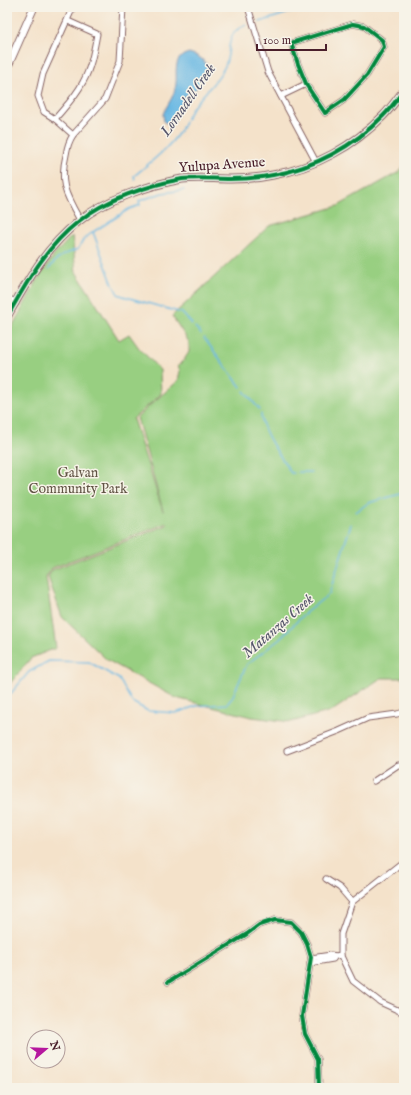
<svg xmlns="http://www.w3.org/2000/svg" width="411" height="1095" font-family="'IM FELL English',serif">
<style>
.green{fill:#98cf81;stroke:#717756}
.water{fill:#69b8e3;stroke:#5a6c87}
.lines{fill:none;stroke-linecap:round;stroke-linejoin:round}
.stream{stroke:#69b8e3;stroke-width:1.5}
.street-casing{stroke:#866363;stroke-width:7}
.secondary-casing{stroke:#866363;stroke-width:9}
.street{stroke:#fff;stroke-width:5}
.secondary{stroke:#fff;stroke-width:7}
.cycleway-casing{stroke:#f7f3e8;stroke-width:6}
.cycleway{stroke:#00873e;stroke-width:4}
.labels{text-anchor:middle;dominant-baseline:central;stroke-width:3;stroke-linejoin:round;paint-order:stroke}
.street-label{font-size:14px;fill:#4a1f2b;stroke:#f7f3e8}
.park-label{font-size:14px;fill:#615445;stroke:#f7f3e8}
.water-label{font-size:15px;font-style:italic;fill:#55556b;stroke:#f7f3e8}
</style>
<rect width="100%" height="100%" fill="#f7f3e8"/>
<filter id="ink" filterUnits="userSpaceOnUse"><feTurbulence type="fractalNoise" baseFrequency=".025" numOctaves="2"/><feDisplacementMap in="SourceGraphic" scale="8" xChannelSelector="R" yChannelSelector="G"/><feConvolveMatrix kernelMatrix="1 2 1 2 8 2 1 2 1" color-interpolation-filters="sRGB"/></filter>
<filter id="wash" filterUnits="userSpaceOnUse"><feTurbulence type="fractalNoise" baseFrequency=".012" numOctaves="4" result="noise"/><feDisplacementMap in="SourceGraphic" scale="16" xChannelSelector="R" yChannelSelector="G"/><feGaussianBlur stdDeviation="0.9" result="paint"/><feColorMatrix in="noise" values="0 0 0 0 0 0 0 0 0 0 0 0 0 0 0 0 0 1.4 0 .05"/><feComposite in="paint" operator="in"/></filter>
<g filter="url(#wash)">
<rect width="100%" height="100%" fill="#f4e2ca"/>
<polygon class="green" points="404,166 404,678 381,678 332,711 291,722 252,717 176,698 107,660 62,617 48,577 52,570 167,525 167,523 52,568 46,577 56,648 31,658 7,687 7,336 41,274 55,254 72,236 76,272 119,340 129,334 139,348 160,370 161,394 133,419 163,511 137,418 149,406 178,381 180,371 178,365 182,363 189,352 189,342 172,316 269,226 338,206 399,172"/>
<path class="water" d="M 189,53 C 199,56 204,59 209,69 L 205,76 L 196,89 L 185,96 L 174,122 L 167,123 L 164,122 L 163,114 C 167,105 173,98 175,89 C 179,74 170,58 189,53 Z"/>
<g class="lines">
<g class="stream">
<polyline points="260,22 307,7"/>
<path d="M 135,179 L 134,176 C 151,162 168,149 180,131 C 185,124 188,114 193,107 C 203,94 218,81 225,66 C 232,49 224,33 246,25"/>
<polyline points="184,190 162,193 139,201 140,205 129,209 93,232 113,285 118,294 123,296 182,313 192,324"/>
<polyline points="49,269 55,261 63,255 78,249 84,239 93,232"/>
<polyline points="195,327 201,334"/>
<polyline points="204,338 241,387"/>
<polyline points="244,391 260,410"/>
<path d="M 261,414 C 262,434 281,456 291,473 L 294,473"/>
<polyline points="298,472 311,472"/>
<polyline points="356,512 368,503 404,493"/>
<polyline points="7,698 29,672 49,661 89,662 119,679 132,702 148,711 176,713 196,706 227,704 232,698 247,664 280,639 304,614 329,594 351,524"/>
</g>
</g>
</g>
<g filter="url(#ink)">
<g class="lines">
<defs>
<g id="street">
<polyline points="248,7 268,72 316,162"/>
<polygon points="353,24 364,26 382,40 384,47 367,75 344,100 325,113 307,86 298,64 291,43"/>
<polyline points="281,96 306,84"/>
<path d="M 55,119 C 65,107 76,96 83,82 C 91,68 94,50 97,34 L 68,21"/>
<polyline points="73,135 55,119 44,112 38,96 43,74 73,7"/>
<path d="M 80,220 C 66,195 59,184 66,155 C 67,148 69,141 73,135 L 105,99 L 120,61 L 123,7"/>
<polyline points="287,751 339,731 368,718 397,714 404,712"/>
<polyline points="374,781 398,765 404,765"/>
<polyline points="404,861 352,902 341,934 341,956 353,981 380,1002 404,1013"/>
<polyline points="326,879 340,888 352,902"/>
<polyline points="311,958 331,955 335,956 341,955"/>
<polyline points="310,963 333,959 335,956"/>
<polyline points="168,982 247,934 259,925 275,920 291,922 301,932 307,944 311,957 302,1016 305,1034 318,1059 319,1088"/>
</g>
<g id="secondary">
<polyline points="7,68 34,7"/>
<polyline points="7,299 15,303"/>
<path d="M 7,317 C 28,280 45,248 79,221 C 104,200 149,185 182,179 C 198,177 214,179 230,179 C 244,179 259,178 273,175 C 314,168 354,146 383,116 C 391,108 397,99 404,90"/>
</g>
</defs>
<use href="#street" class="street-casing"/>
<use href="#secondary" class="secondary-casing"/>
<use href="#street" class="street"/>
<use href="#secondary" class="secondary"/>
<defs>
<g id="cycleway">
<polygon points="353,24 364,26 382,40 384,47 367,75 344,100 325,113 307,86 298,64 291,43"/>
<path d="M 7,317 C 28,280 45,248 79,221 C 104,200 149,185 182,179 C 198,177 214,179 230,179 C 244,179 259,178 273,175 C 314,168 354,146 383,116 C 391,108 397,99 404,90"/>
<polyline points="168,982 247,934 259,925 275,920 291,922 301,932 307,944 311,957 302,1016 305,1034 318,1059 319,1088"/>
</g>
</defs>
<use href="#cycleway" class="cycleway-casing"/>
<use href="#cycleway" class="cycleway"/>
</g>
</g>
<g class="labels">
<g class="street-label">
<text transform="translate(222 165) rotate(-4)">Yulupa Avenue</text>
</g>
<g class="park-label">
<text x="78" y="473">Galvan<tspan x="78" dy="16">Community Park</tspan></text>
</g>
<g class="water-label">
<text transform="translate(188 100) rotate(-55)">Lornadell Creek</text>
<text transform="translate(278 626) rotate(-41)">Matanzas Creek</text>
</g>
</g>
<rect width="411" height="1095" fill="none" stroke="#f7f3e8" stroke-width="24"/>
<g transform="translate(46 1049) rotate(71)"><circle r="19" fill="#f7f3e8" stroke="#b29e9c"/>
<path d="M0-3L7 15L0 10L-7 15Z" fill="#b5179e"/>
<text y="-6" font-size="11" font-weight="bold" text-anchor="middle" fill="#4a1f2b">N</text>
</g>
<path d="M257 44v6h69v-6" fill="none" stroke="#4a1f2b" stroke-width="2"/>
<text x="263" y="44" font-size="12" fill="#4a1f2b" stroke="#f7f3e8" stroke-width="3" paint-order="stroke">100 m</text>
</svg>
